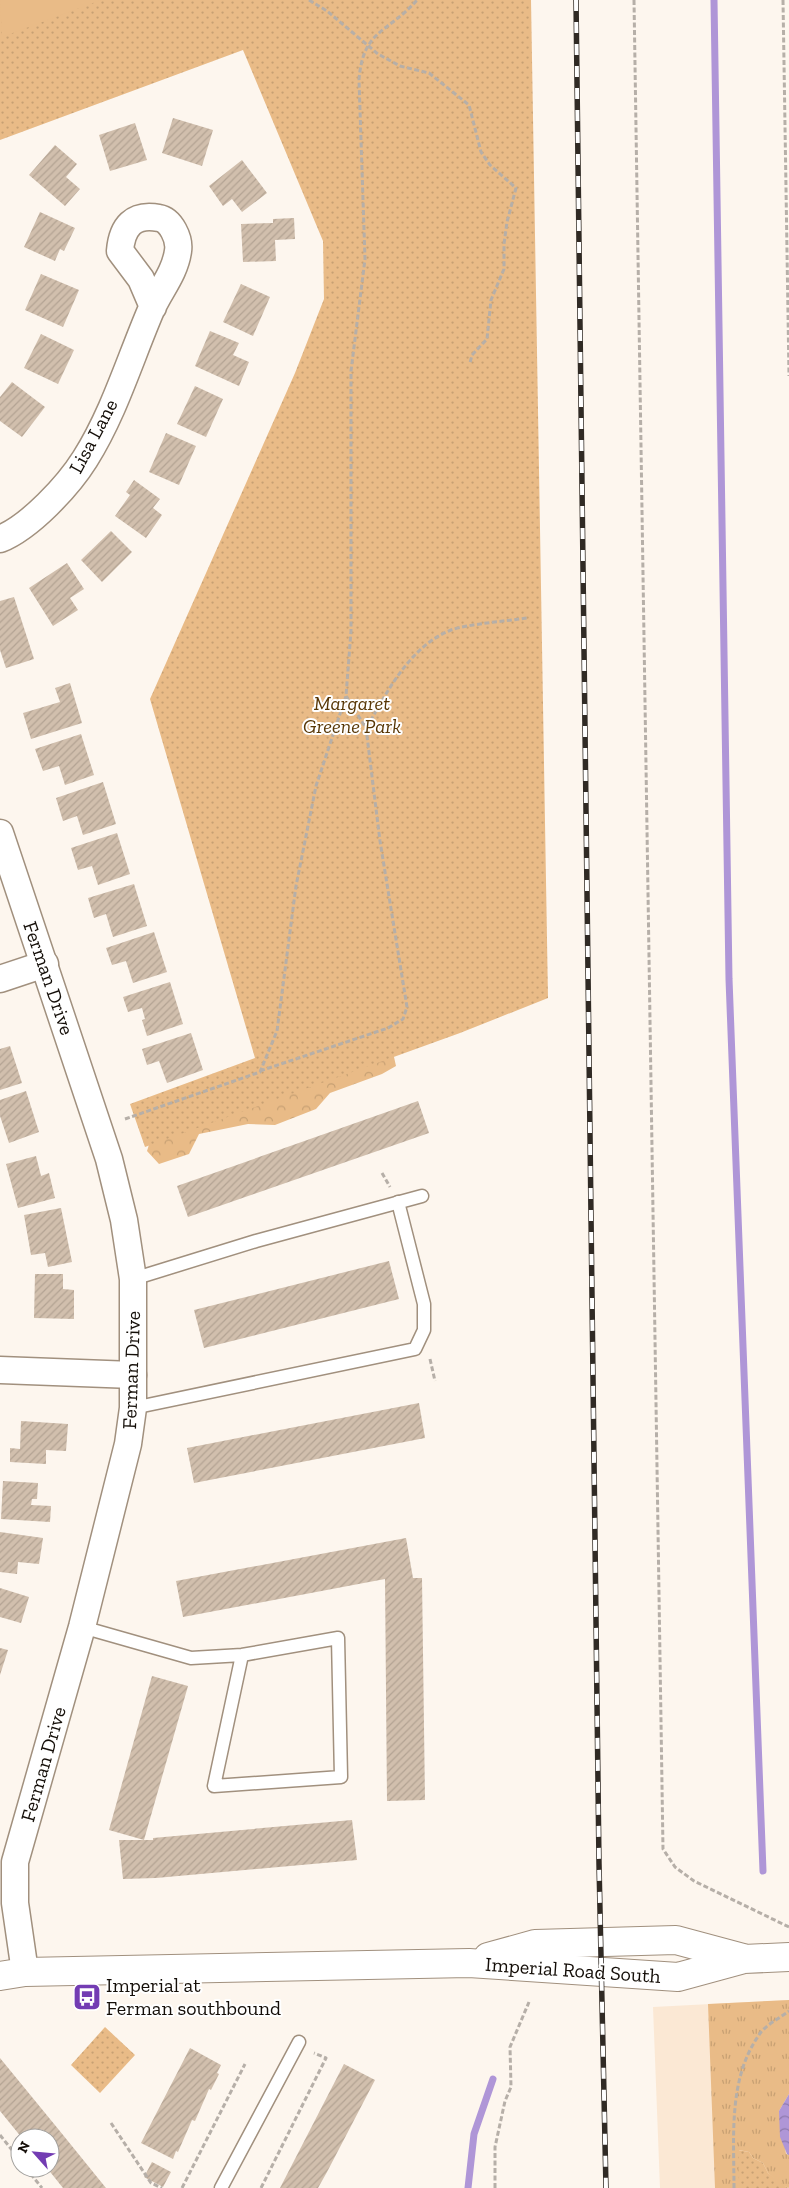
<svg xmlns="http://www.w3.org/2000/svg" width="789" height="2188" font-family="'Zilla Slab',serif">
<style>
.built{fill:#fbe8d4}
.grass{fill:url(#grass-tufts)}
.forest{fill:url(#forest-crowns)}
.park{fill:url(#park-dots)}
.pitch{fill:#e9bb87}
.water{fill:url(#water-waves)}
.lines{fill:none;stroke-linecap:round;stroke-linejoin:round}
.stream{stroke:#af96d7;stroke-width:7}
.building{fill:url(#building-hatch)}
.service-casing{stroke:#a1907e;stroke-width:15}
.minor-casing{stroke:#a1907e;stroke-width:29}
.tertiary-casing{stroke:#a1907e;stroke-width:30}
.path{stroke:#b6afa8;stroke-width:3;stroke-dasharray:5 2.5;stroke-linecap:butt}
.service{stroke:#fff;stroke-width:12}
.minor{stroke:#fff;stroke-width:26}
.tertiary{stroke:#fff;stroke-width:28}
.rail-casing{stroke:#302a24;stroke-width:5.5}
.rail{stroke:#fff;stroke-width:4;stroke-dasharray:11;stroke-linecap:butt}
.labels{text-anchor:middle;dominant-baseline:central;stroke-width:4;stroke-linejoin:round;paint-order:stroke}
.street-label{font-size:20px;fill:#140e08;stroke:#fff}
.park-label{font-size:20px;font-style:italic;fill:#573605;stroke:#fff}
.poi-label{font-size:20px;fill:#140e08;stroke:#fff;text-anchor:start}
</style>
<defs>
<pattern id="grass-tufts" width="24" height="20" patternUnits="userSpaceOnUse" patternTransform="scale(1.25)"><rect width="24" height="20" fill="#e9bb87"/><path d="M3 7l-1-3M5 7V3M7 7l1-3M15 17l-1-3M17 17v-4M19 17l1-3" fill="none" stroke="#c7a073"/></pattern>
<pattern id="forest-crowns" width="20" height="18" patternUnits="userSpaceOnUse" patternTransform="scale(1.25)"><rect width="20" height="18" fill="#e9bb87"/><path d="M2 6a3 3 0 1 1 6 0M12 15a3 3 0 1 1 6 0" fill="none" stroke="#c7a073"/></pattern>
<pattern id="park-dots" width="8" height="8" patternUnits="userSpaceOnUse" patternTransform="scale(1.25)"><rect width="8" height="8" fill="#e9bb87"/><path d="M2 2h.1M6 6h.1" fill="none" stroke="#c7a073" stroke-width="1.8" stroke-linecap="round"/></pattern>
<pattern id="water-waves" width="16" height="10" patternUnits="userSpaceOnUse" patternTransform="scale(1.25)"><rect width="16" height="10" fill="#af96d7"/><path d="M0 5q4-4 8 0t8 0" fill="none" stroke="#8d79ac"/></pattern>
<pattern id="building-hatch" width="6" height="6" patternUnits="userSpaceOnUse" patternTransform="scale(1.25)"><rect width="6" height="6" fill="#d1bfad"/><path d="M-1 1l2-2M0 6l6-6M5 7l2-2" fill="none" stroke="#b3a393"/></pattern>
</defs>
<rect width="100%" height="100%" fill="#fdf6ee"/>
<polygon class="built" points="789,2000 789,2188 660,2188 653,2007"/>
<polygon class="grass" points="789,2000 789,2094 779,2111 786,2154 789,2155 789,2188 780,2184 768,2173 763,2163 753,2158 749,2152 739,2150 739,2188 715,2188 708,2004"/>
<polygon class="forest" points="392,1048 396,1066 382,1074 330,1093 316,1109 275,1125 248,1124 199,1134 189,1154 159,1164 147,1151 159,1113"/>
<g class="park">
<polygon points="0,0 531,0 548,998 460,1033 145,1147 130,1104 255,1058 150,699 295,373 324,299 323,241 243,50 0,140"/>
<polygon points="105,2027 135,2055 100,2093 71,2065"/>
<polygon points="738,2150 749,2152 753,2158 763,2163 768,2173 788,2188 739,2188"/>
</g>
<polygon class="pitch" points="0,0 101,0 2,37"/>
<polygon class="water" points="789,2094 789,2155 787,2154 780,2137 779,2111"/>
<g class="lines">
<g class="stream">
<polyline points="714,0 729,979 763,1871"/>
<polyline points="468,2188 474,2134 493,2079"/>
</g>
</g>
<g class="building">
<polygon points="173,118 213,130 202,166 162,153"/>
<polygon points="135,123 147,160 110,171 99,135"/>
<polygon points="55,145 77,164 66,177 80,189 65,206 29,175"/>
<polygon points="242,160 267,193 242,212 232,199 223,206 209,186"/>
<polygon points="40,212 75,228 64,251 60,249 55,261 24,247"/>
<polygon points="294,218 295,239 275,240 276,261 243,262 241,224 273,223 273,219"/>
<polygon points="41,274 79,290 63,327 25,310"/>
<polygon points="241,284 270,297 253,336 223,322"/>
<polygon points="210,331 239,343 233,355 249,362 239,386 195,366"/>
<polygon points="41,334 74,350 58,384 24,368"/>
<polygon points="12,382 45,407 22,437 0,421 0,397"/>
<polygon points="195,386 223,399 206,437 177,424"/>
<polygon points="166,433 196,446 179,485 149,472"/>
<polygon points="134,480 160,499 153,508 162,515 146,538 115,516 130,495 126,492"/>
<polygon points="111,531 132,552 102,582 81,560"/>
<polygon points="67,563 84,589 70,598 78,610 53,626 29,588"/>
<polygon points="14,597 34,659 6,668 0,650 0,601"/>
<polygon points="70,683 82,723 31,739 23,713 60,702 55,688"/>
<polygon points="81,734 94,775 65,785 59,766 43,771 35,749"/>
<polygon points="103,782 116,824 83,835 77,816 63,821 56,798"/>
<polygon points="117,833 130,874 98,885 92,866 78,870 71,848"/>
<polygon points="134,884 147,926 113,937 106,914 94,918 88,898"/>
<polygon points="154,932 167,972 133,983 126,961 112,965 106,948"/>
<polygon points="170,982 183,1024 147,1036 142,1020 145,1019 142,1008 128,1012 123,997"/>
<polygon points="191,1033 203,1070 167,1083 159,1061 147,1065 142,1049"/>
<polygon points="10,1046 22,1083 0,1090 0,1049"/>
<polygon points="26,1091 39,1132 9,1143 0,1116 0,1100"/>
<polygon points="418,1101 429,1133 188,1217 177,1186"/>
<polygon points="36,1156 41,1176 49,1173 55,1198 18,1208 6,1164"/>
<polygon points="61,1208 72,1262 48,1267 45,1253 31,1255 24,1215"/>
<polygon points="389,1261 399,1299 204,1348 194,1310"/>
<polygon points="35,1274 63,1274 63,1289 74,1290 74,1319 34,1318"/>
<polygon points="419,1403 425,1438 194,1483 187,1448"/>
<polygon points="21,1421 68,1424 66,1451 46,1450 46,1464 10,1462 10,1448 20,1449"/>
<polygon points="3,1481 38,1483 37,1499 32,1499 31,1505 51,1506 50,1522 1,1519"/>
<polygon points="0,1532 43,1538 39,1564 18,1562 17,1574 0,1572"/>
<polygon points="406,1538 413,1578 422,1578 425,1800 387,1801 385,1579 183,1617 176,1581"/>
<polygon points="0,1588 29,1597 21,1623 0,1617"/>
<polygon points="0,1648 8,1650 0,1675"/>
<polygon points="152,1676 188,1686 144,1840 109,1830"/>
<polygon points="352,1820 357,1860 156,1878 123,1879 119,1840 153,1840 153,1838"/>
<polygon points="190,2048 221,2065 217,2073 219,2074 211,2090 209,2089 195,2121 192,2120 178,2152 176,2151 173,2159 141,2143"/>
<polygon points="0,2058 59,2130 106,2188 63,2188 47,2168 50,2168 50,2138 22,2138 0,2111"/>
<polygon points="344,2064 375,2080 327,2172 318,2188 280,2188"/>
<polygon points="152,2162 171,2172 163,2187 144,2177"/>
</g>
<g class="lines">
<defs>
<g id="service">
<polyline points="133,1279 256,1241 422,1196"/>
<polyline points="133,1408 415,1349 424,1330 424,1304 398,1202"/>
<polyline points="82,1627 191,1658 242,1655 338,1638 341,1777 214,1786 242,1655"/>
<polyline points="221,2188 299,2042"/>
</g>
<g id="minor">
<path d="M 0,539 C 30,527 68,486 85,459 C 114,413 130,359 151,310 C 160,290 175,273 178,251 C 180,239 171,220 159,218 C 133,213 122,227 120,251 L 141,279 L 153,307"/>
<polyline points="0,833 109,1159 124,1220 133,1279 133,1408 128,1444 82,1627 15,1862 15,1903 25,1972"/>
<polyline points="0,979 45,964"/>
<polyline points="0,1370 133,1375"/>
</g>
<g id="tertiary">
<polyline points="488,1957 535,1944 676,1940 743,1958"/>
<polyline points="0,1976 25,1972 469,1963 678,1977 744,1959 789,1957"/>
</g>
</defs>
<use href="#service" class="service-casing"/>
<use href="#minor" class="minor-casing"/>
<use href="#tertiary" class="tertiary-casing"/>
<g class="path">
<polyline points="309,0 327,11 378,54 400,66 429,73 469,105 481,152 490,165 516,188 507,222 504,244 504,269 491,300 487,339 472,355 470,363"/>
<polyline points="634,0 663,1849 675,1867 694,1881 789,1927"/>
<polyline points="783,0 789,376"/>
<path d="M 367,727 C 387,692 410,646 451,630 C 468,624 507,621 527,618"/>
<polyline points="260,1071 388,1028 403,1019 407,1007 380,841 366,728 346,696"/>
<path d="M 125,1119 L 260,1072 L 277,1031 L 296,886 L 316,786 L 346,696 L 351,631 L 351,371 L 365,259 L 359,80 C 363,29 387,34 417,0"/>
<polyline points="382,1173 390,1187"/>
<polyline points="430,1359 435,1381"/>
<polyline points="111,2123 151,2183 162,2188"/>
<polyline points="0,2135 20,2160"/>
<polyline points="26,2168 42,2188"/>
<polyline points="182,2188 245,2064"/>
<polyline points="261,2188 326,2058 314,2053"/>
<polyline points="495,2188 495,2147 505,2101 511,2087 510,2047 529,2002"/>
<path d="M 734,2188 C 734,2137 728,2079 759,2035 C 765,2025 780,2018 789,2011"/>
</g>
<use href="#service" class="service"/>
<use href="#minor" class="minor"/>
<use href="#tertiary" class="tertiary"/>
<defs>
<polyline id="rail" points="576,0 599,1864 606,2188"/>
</defs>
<use href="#rail" class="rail-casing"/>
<use href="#rail" class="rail"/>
</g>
<defs>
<symbol id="bus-square" viewBox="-11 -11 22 22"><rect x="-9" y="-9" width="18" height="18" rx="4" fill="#733cb3" stroke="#fff"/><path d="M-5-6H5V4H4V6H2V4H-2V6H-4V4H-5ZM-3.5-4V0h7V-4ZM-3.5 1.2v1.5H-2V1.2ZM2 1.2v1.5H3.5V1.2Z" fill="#fff"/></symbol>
</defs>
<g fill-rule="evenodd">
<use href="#bus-square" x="71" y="1981" width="32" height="32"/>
</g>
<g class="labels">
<g class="street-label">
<text transform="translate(93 436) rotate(-62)">Lisa Lane</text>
<text transform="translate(49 978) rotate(71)">Ferman Drive</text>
<text transform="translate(131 1370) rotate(-88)">Ferman Drive</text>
<text transform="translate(43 1764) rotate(-74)">Ferman Drive</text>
<text transform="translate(573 1970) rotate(4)">Imperial Road South</text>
</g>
<g class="park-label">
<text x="352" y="703">Margaret<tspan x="352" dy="23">Greene Park</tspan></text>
</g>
<g class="poi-label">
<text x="106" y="1985">Imperial at<tspan x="106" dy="23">Ferman southbound</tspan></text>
</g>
</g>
<g transform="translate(35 2153) rotate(297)"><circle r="24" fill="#ffffff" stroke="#a19f9c"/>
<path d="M0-4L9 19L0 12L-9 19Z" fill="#733cb3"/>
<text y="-8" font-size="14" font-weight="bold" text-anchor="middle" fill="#140e08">N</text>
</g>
</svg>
